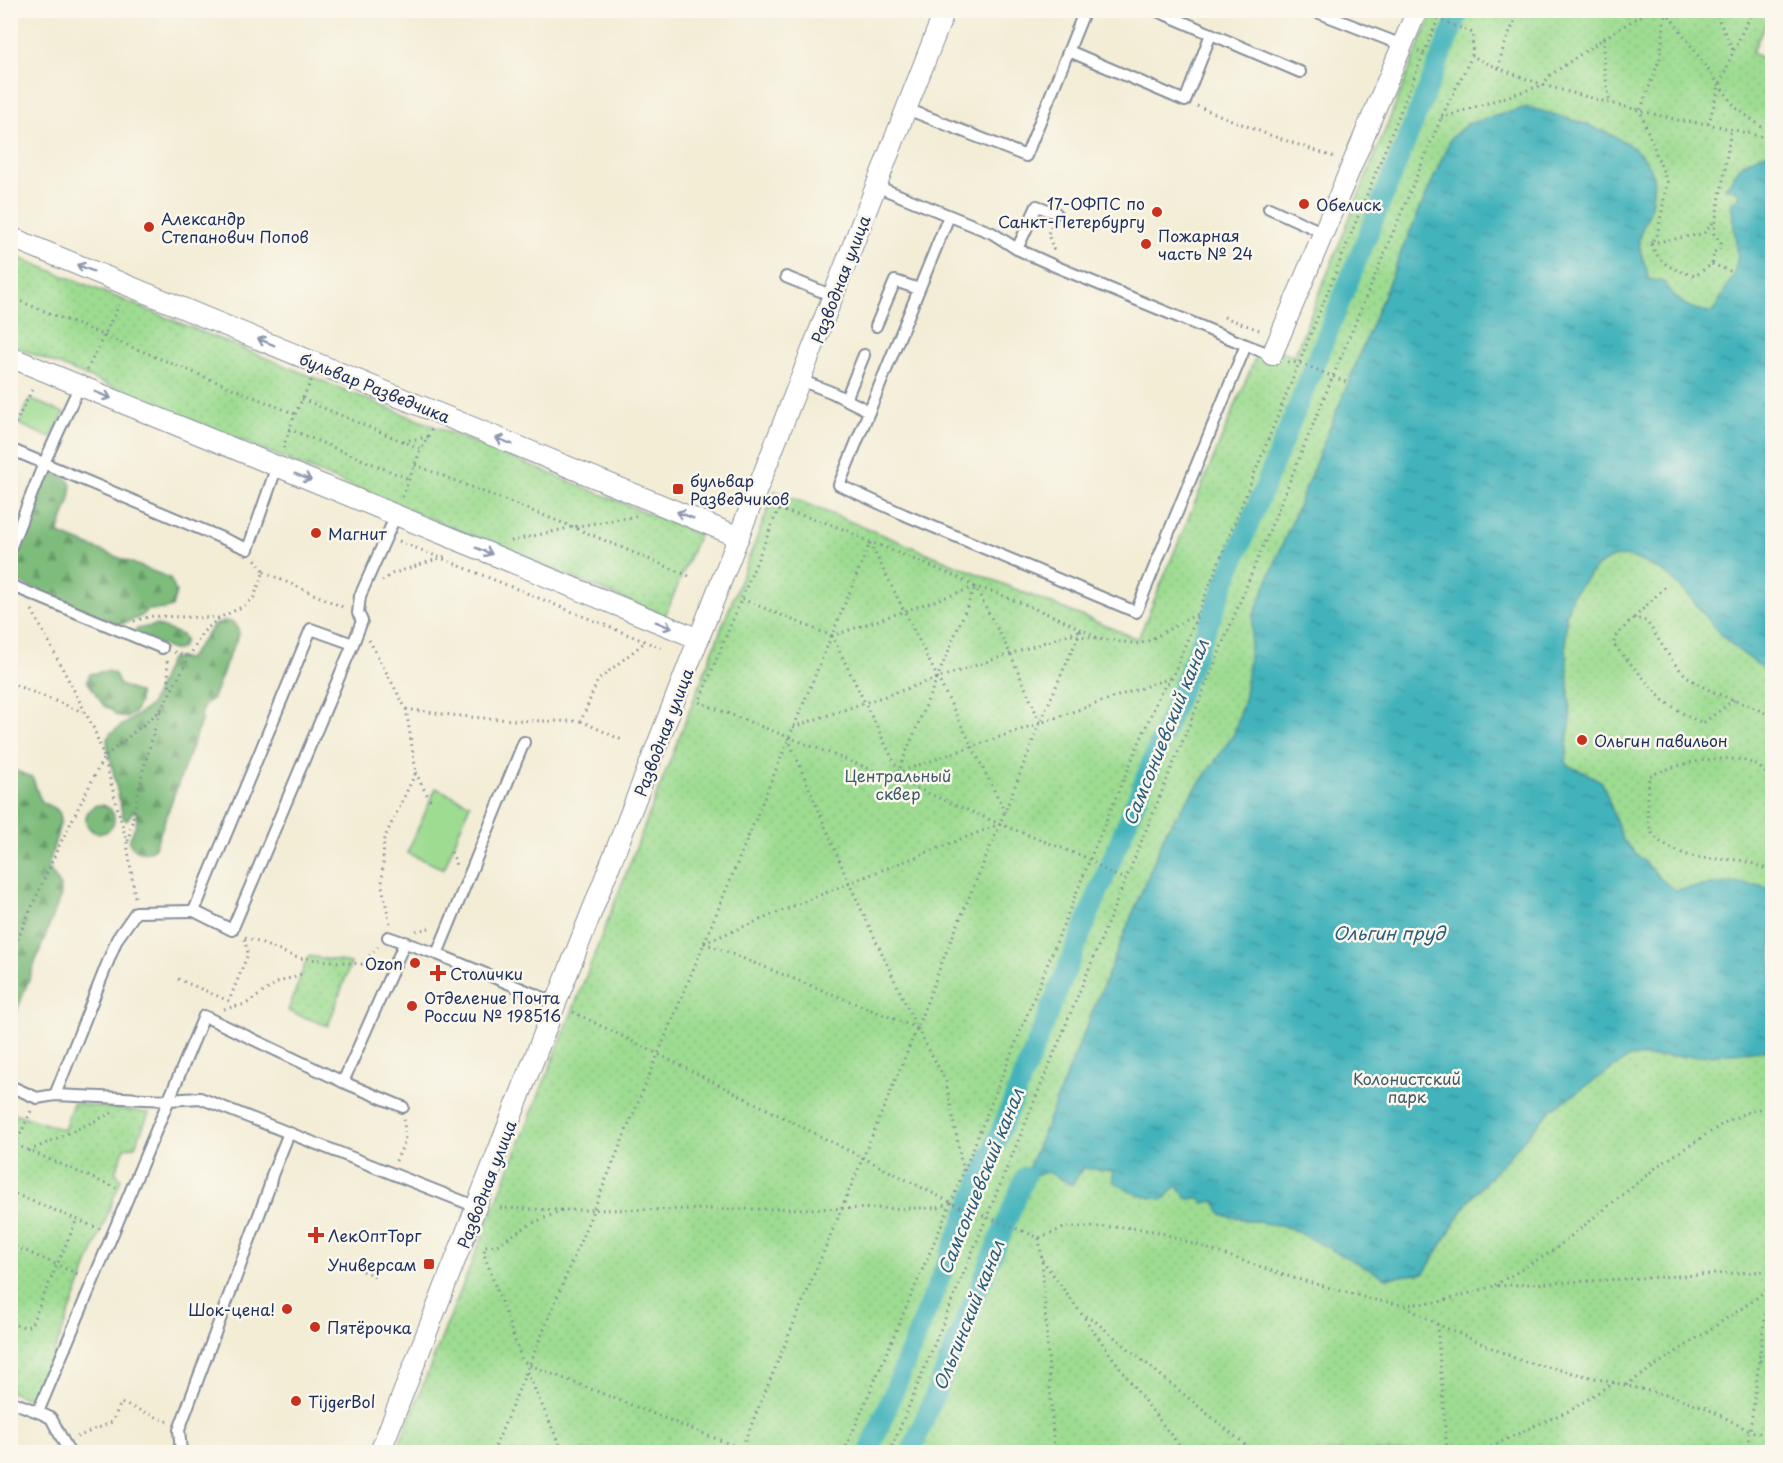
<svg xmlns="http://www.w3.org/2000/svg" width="1783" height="1463" font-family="'Playpen Sans',sans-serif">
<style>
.grass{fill:#9ddc91;stroke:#5c8678;stroke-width:1.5}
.forest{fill:url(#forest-firs);stroke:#4c766c;stroke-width:1.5}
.park{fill:url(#park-dots);stroke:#5c8678;stroke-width:1.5}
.water{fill:url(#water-ripples);stroke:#2e718c;stroke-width:1.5}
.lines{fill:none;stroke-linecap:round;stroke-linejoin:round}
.canal{stroke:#42b3bb;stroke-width:20}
.service-casing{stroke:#878e9a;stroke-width:14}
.minor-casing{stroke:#878e9a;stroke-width:22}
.path{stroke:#878e9a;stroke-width:3;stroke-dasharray:1.5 4.5;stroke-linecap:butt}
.service{stroke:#fff;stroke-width:10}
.minor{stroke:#fff;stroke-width:20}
.path-bridge{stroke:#878e9a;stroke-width:3;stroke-dasharray:1.5 4.5;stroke-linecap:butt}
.oneway{stroke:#8d97ae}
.poi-dot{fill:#c8321e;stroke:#fbf7ec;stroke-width:2}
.labels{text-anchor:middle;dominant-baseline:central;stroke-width:5;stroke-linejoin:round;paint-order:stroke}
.poi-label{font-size:16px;fill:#1b2f5e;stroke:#fbf7ec;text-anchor:start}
.street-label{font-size:16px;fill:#1b2f5e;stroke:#fbf7ec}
.park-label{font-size:16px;fill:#3c5a6b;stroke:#fbf7ec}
.water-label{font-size:18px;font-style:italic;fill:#295d7f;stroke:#fbf7ec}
</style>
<defs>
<pattern id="forest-firs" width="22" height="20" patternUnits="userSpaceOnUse" patternTransform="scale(1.5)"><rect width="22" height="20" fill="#7ebc7b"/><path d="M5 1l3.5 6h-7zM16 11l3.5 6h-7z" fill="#669968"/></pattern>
<pattern id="park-dots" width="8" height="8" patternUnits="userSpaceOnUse" patternTransform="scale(1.5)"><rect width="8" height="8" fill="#9ddc91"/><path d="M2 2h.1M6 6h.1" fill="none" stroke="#87bd7f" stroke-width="1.8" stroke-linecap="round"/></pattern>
<pattern id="water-ripples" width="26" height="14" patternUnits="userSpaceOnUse" patternTransform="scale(1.5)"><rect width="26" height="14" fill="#42b3bb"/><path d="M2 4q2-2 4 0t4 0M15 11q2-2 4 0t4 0" fill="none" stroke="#36929b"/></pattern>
</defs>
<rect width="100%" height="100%" fill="#fbf7ec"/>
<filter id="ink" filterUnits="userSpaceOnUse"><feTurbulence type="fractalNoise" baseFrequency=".0167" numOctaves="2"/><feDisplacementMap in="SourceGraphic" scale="12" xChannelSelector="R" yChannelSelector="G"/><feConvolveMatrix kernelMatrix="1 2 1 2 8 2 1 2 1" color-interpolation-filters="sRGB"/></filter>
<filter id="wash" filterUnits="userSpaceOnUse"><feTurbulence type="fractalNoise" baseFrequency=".008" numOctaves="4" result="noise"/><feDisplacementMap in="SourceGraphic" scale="24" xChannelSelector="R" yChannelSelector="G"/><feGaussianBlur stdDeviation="1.35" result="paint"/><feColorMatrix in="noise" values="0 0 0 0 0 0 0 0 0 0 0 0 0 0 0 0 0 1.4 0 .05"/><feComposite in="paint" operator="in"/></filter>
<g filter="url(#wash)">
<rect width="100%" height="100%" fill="#f3edd6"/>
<g class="grass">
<polygon points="30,399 64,413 50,438 19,424"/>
<polygon points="436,788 470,804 444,869 407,853"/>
</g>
<g class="forest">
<path d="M 51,474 C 92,476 58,517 59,534 L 170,578 L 176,592 L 172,607 L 165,609 L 147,610 L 140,617 L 119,625 L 18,582 L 11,569 L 11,561 L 39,486 L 43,480 Z"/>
<path d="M 225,621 L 232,622 L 235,624 L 238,629 L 239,635 L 229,656 L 213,698 L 205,704 L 202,710 L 201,721 L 155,847 C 147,857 134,852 129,842 C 131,832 141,821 135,811 L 133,811 L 127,820 L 125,820 L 123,817 L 108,748 L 107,739 L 111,733 L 150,706 L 170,659 C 177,656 183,661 189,658 L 214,625 Z"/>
<polygon points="156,625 182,635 185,640 182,647 177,650 173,650 135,635 134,633 137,629"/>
<polygon points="107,671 115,674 120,685 139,693 139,702 134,713 128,717 120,716 116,715 111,709 104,706 87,681 90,674"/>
<path d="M 11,769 L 32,777 C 36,784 37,794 41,800 C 48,809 60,804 61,820 L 48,867 L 61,887 L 61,895 L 11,1026 Z"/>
<circle cx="100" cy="819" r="14"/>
</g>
<g class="park">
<polygon points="1433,11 1771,11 1752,53 1772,63 1772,1452 396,1452 572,1012 775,491 1138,639 1261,344 1294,356"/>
<polygon points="10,254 699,534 665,616 11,345"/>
<polygon points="308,956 351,963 328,1026 288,1011"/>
<polygon points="73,1103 149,1113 135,1146 125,1148 115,1172 121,1179 35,1402 11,1392 11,1112 64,1130"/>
</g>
<path class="water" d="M 1527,107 C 1561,116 1647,136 1653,177 C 1655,184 1651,206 1649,213 C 1646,223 1638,232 1639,244 C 1640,256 1648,266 1648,279 L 1664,282 C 1677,302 1689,311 1713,312 L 1734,274 L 1738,257 L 1731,203 L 1739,197 L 1739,192 L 1725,187 C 1731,183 1731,181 1734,175 C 1742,162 1758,153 1772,154 L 1772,675 L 1738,650 L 1720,634 L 1685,591 L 1664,572 L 1636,559 L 1625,556 L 1612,558 L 1596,567 L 1584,581 L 1572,596 L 1566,615 L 1566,644 L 1571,721 L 1568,735 L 1566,765 L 1586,773 L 1602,782 L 1623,840 L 1661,879 L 1675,890 C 1689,889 1702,886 1717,884 C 1728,882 1763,884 1772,890 L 1772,1049 L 1699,1056 L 1630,1057 L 1551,1110 L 1469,1200 L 1424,1273 L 1386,1278 L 1290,1228 L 1222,1215 L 1215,1201 L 1204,1203 L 1198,1198 L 1188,1199 L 1177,1186 L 1164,1199 C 1142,1198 1131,1193 1113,1181 L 1113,1171 L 1083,1168 L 1072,1185 L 1048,1172 L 1025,1177 L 1167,829 L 1234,734 L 1245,696 L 1253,617 L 1402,250 L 1451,138 L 1467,124 Z"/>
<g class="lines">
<g class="canal">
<polyline points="869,1452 1460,10"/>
<polyline points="911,1452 1025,1177"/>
</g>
</g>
</g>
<g filter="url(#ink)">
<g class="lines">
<defs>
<g id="service">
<polyline points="1155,10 1300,72"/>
<polyline points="1312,10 1402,45"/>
<polyline points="1069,51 1185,101 1211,34"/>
<polyline points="907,109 1026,156 1085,10"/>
<polyline points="876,186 992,233 1017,249 1057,267 1246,345 1136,612 905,515 839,485 949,216"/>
<polyline points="1269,208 1324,233"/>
<polyline points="1017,249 1037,206 1056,213"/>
<polyline points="786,277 833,296"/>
<polyline points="876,326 895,281 919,289"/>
<polyline points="1246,345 1272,355"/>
<polyline points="800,380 831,392 869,411"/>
<polyline points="846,399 864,355"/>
<polyline points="10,449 248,549 277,466"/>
<polyline points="10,549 44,463 80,385"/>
<polyline points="10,585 162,648"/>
<polyline points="353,644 311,629 194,911 232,930 353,644 362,621 358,613 360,596 396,515"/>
<polyline points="388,937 437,954 556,1003"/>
<polyline points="437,954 524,742"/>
<polyline points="343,1082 403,1107"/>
<polyline points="10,1086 37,1098 55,1095 168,1100 200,1098 477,1207"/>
<polyline points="55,1095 117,939 136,912 194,911"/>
<polyline points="10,1401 38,1412"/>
<polyline points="69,1452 51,1418 38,1412 204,1016 343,1082 405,942"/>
<polyline points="181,1452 179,1430 269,1188 272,1175 289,1133"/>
</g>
<g id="minor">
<polyline points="10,237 739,537"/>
<polyline points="1272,355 1417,10"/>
<polyline points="10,357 699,639"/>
<polyline points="380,1452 945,10"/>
</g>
</defs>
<use href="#service" class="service-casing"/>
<use href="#minor" class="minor-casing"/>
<g class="path">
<path d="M 1666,10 L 1660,58 L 1640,111 L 1667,182 L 1662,211 L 1657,235 L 1651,243 C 1660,267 1674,269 1695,276 L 1712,264 L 1714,252 L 1720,250 L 1721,243 L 1714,234 L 1715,222 L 1723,181 L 1731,129"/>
<polyline points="1714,10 1734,52"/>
<polyline points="1666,11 1736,108 1766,130 1772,137"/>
<polyline points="1604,38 1604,68 1610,103"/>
<polyline points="1418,51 1424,53 1438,19 1473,33 1472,56 1498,68 1543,85 1549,76 1604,38 1650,10"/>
<polyline points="1498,68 1503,49 1519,10"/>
<polyline points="1197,106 1264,133 1334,157"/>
<polyline points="1441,118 1543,85 1610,103 1682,121 1709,124 1772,139"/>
<path d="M 1709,124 C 1717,86 1735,44 1754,10"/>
<polyline points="1051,226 1048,234 1054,251"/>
<polyline points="1651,243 1703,234 1713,223"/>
<polyline points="1712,264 1732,272"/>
<polyline points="10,297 295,414"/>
<polyline points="1224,317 1262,331"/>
<polyline points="1288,362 1300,363 1346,382"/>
<polyline points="87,370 121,301"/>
<polyline points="302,399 421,449"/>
<polyline points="289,429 409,479"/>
<polyline points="10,434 32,390"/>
<polyline points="403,441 428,437"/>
<polyline points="283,448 295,414 312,379"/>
<polyline points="415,465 573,527 689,576"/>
<polyline points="402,497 421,449 432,429"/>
<polyline points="399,541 661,648"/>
<polyline points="511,541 573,527 637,516"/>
<polyline points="870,543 1005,812"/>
<polyline points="264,572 345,608"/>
<polyline points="382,581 392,574 446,556"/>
<polyline points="742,599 832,636"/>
<polyline points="32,610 94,729 104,757 127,843 135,898"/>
<polyline points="1634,618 1665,587"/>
<polyline points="134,621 153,616 219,618"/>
<polyline points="1071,635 1139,644 1148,641 1197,614"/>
<polyline points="369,640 406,709 416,772 384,839 382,886 390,924"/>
<path d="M 1102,640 L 1065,621 L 994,592 L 975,587 L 957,577 L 879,545 C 867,542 858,536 848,531 C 823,521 803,515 778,510 L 699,702 L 895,779 L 1000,824 L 1090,859 L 1107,872 L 1125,879"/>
<polyline points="174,652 189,656"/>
<polyline points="167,661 170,690"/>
<polyline points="10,683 83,712"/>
<path d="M 1734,700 L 1703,723 L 1700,722 L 1682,713 L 1663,700 L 1613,644 L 1618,634 L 1632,619 L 1641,619 L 1647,622 C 1660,640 1671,664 1689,678 C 1714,697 1746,701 1772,717"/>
<path d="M 406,709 C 465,718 522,722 581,721 L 598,680 L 645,642"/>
<polyline points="581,721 624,741"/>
<polyline points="1040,722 1011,655 975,587 832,636 899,772 1170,678"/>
<polyline points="793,727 1081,630"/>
<polyline points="10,730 18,733 10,750"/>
<polyline points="788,738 849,883 917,1028 946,1081 963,1171"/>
<polyline points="416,772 422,786 431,801"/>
<polyline points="895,779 975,587"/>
<path d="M 1772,783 C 1768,774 1761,767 1752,763 C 1722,752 1677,764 1649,776 C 1649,792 1645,812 1650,828 C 1652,837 1661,843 1669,847 C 1695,861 1709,858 1737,860 C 1749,861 1761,867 1772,872"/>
<polyline points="128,841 143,770 160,711"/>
<polyline points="451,852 455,860 456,867"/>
<polyline points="416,931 433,927"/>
<polyline points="245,937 298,958 362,964 378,947"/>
<polyline points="704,943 849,883 1000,824"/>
<polyline points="704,943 917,1028"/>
<polyline points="10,956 58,848 104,757 161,710 202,633 219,618 244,606 254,597 264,571 255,559"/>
<polyline points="178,979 229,1001 248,954 244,936"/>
<polyline points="224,1009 246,1004 277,983 301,974"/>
<polyline points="573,1012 658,1054 960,1207"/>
<polyline points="1766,1107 1772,1134"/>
<polyline points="16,1145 116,1188"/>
<polyline points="29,1151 112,1113"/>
<polyline points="10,1156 31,1111"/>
<polyline points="396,1161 405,1141 404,1119"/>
<polyline points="10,1192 100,1229"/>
<polyline points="500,1208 562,1210 938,1208 950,1203"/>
<polyline points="562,1210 527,1226 497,1245 485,1246 484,1254 522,1360 530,1365 750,1452"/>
<polyline points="1023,1231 1039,1238 1066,1227 1125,1227 1159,1232 1290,1277 1375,1300 1403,1305 1439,1302 1494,1286 1772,1271"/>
<polyline points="1039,1238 1042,1260 1054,1452"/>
<polyline points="10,1244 80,1275"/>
<path d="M 1042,1260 C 1090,1324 1134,1391 1185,1452"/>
<polyline points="362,1271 375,1276"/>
<polyline points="1495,1285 1554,1250 1658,1166 1724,1123 1745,1113 1772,1105"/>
<polyline points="1405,1306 1437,1324 1522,1361 1675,1397 1704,1407 1750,1431 1772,1436"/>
<polyline points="1085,1316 1096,1322 1254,1452"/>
<polyline points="10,1324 26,1327 31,1325 77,1219"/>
<polyline points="1437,1324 1447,1452"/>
<polyline points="1760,1361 1772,1339"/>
<polyline points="527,1372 563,1452"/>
<polyline points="1626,1385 1753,1301 1771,1286"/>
<polyline points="77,1437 112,1422 121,1403 169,1422"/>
<polyline points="1749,1444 1753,1452"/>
<polyline points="42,1452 52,1448"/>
<polyline points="493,1452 870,543"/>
<polyline points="740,1452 917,1028 946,952 1000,824 1040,723 1081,630"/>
<polyline points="844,1452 951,1203 1090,859 1161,691 1172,678 1424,53"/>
<polyline points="890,1452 1333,376 1441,118 1472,56"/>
<polyline points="1480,1452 1532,1427 1571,1410 1614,1382"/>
<path d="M 1746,1452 C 1757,1396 1759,1337 1772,1281"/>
</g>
<use href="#service" class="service"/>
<use href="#minor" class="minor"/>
<polyline class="path-bridge" points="960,1207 1023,1231"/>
</g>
<defs><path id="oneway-shaft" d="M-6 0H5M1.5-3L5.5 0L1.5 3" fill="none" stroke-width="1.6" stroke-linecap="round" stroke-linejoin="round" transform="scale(1.5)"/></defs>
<g class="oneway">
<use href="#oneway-shaft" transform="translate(85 268) rotate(-158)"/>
<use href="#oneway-shaft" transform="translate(266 342) rotate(-158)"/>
<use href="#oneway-shaft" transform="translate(103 395) rotate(22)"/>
<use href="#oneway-shaft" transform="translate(504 441) rotate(-158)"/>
<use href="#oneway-shaft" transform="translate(303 477) rotate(22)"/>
<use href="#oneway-shaft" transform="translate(685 515) rotate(-158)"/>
<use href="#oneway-shaft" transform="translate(484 551) rotate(22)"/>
<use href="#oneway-shaft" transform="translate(664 625) rotate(22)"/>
</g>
</g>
<g class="poi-dot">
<circle cx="1304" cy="204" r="6"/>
<circle cx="1157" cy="212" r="6"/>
<circle cx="149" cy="227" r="6"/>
<circle cx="1146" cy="244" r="6"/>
<rect x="672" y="483" width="12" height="12" rx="3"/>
<circle cx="316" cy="533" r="6"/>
<circle cx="1582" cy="740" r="6"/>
<circle cx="415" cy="963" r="6"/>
<path d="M435 964h6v6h6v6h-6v6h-6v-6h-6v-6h6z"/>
<circle cx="412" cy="1006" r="6"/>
<path d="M313 1226h6v6h6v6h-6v6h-6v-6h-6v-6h6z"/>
<rect x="423" y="1258" width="12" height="12" rx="3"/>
<circle cx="287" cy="1309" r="6"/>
<circle cx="315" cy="1327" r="6"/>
<circle cx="296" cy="1401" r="6"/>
</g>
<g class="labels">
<g class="poi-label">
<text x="1145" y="203" text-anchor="end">17-ОФПС по<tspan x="1145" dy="18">Санкт-Петербургу</tspan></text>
<text x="1316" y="204">Обелиск</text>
<text x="161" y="218">Александр<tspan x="161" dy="18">Степанович Попов</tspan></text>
<text x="1158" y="235">Пожарная<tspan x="1158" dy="18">часть № 24</tspan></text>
<text x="690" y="480">бульвар<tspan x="690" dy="18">Разведчиков</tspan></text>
<text x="328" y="533">Магнит</text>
<text x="1594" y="740">Ольгин павильон</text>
<text x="403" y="963" text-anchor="end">Ozon</text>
<text x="450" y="973">Столички</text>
<text x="424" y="997">Отделение Почта<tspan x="424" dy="18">России № 198516</tspan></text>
<text x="328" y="1235">ЛекОптТорг</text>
<text x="417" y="1264" text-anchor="end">Универсам</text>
<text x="275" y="1309" text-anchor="end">Шок-цена!</text>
<text x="327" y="1327">Пятёрочка</text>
<text x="308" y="1401">TijgerBol</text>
</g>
<g class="street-label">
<text transform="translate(840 279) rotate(-69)">Разводная улица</text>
<text transform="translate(375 387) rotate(22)">бульвар Разведчика</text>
<text transform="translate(663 732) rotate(-69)">Разводная улица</text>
<text transform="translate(486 1184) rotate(-69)">Разводная улица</text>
</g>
<g class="park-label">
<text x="898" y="775">Центральный<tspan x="898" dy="18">сквер</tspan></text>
<text x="1407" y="1078">Колонистский<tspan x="1407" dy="18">парк</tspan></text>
</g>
<g class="water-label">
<text transform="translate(1165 732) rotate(-68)">Самсониевский канал</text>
<text x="1389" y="932">Ольгин пруд</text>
<text transform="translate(980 1181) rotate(-68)">Самсониевский канал</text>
<text transform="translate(968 1315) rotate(-68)">Ольгинский канал</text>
</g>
</g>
<rect width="1783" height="1463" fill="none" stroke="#fbf7ec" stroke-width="36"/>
</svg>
